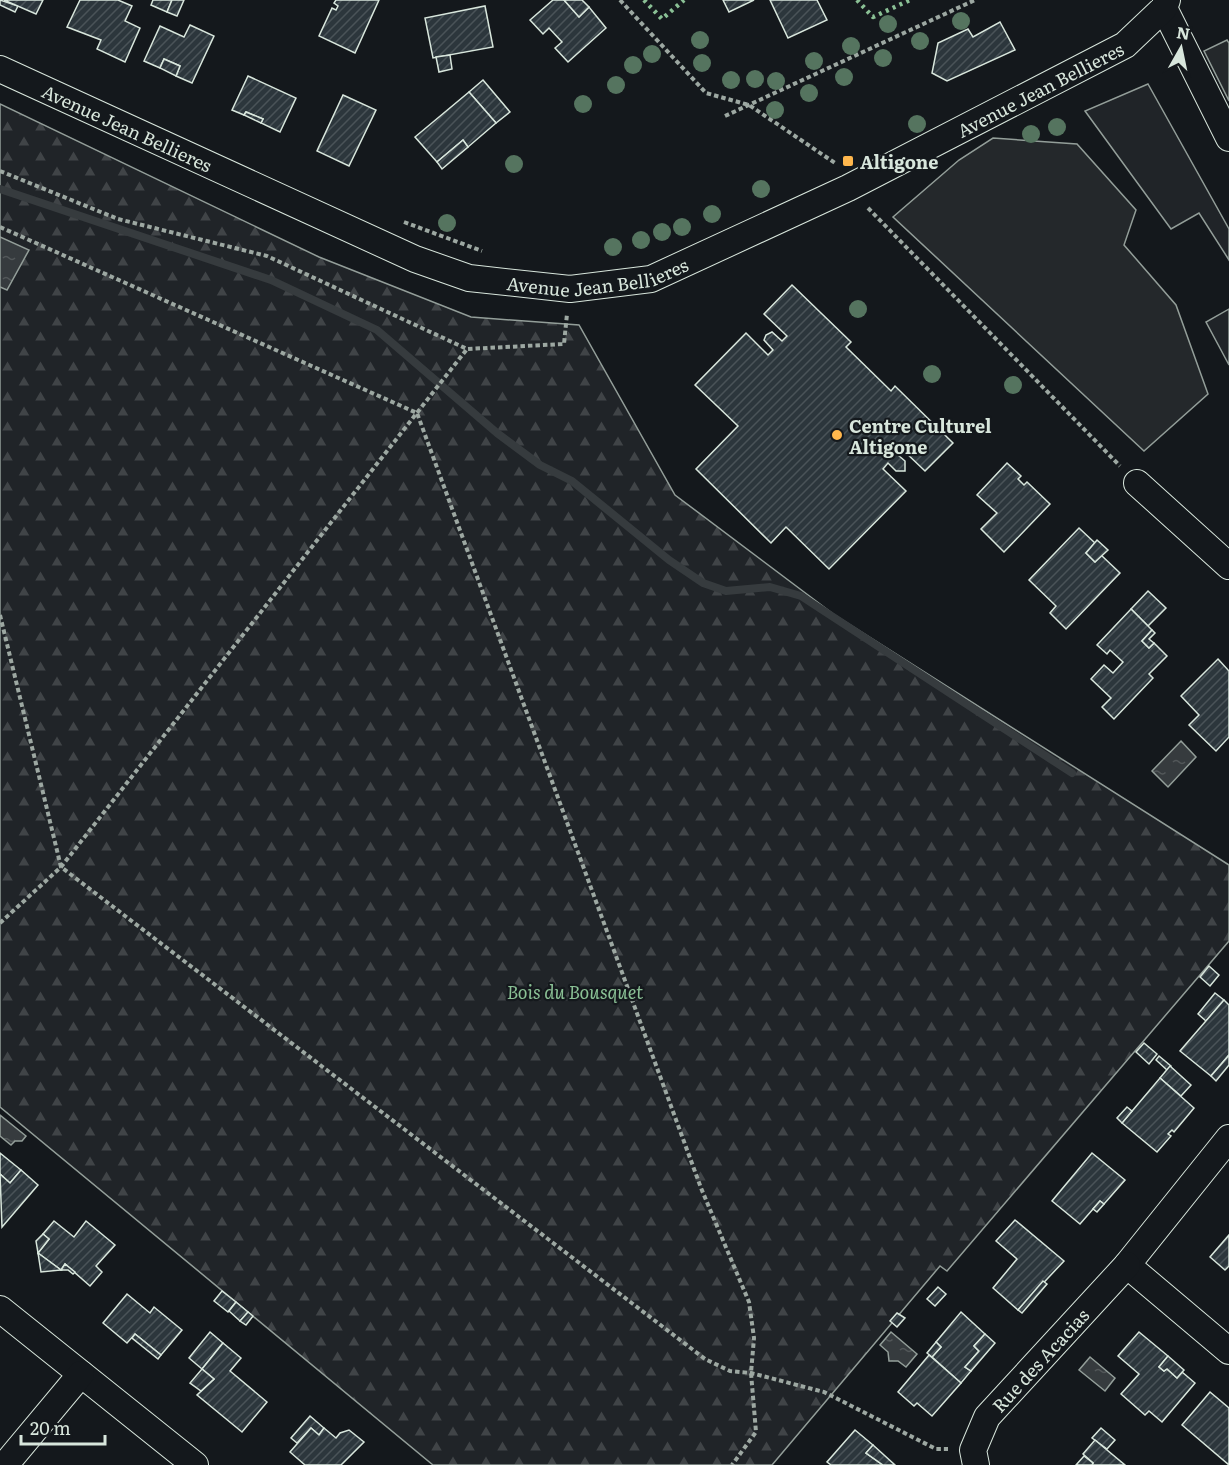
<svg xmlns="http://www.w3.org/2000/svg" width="1229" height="1465" font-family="Literata,serif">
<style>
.forest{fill:url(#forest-firs);stroke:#939e99;stroke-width:1.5}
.pitch{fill:#202428;stroke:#939e99;stroke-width:1.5}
.parking{fill:#24282b;stroke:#939e99;stroke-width:1.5}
.water{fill:url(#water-ripples);stroke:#939e99;stroke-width:1.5}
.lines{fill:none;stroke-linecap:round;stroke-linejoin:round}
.stream{stroke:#363b3e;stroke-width:8}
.building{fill:url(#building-hatch);stroke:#d8e6dc;stroke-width:1.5}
.street-casing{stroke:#d8e6dc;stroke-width:28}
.path{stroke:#9da8a2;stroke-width:4;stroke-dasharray:4.5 3;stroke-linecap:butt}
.street{stroke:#14181c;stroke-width:26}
.hedge{stroke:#8ac095;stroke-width:4.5;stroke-dasharray:3 4.5;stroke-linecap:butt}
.tree{fill:#55745f}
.poi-dot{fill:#ffb74d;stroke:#14181c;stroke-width:2}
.labels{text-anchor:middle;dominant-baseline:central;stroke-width:4.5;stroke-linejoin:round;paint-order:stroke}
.street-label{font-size:18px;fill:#d8e6dc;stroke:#14181c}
.poi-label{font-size:18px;font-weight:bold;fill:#d8e6dc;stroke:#14181c;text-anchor:start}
.park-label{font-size:18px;font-style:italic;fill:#8ac095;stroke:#14181c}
</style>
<defs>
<pattern id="forest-firs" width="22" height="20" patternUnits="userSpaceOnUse" patternTransform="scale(1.5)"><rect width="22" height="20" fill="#202428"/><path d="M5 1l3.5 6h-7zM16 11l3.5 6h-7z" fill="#404447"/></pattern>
<pattern id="water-ripples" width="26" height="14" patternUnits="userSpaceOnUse" patternTransform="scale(1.5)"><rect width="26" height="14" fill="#363b3e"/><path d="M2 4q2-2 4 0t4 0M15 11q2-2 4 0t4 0" fill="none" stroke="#525759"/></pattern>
<pattern id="building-hatch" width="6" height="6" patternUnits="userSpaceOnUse" patternTransform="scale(1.5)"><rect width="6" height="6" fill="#2c363c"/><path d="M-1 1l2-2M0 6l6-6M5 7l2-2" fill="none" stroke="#4a5358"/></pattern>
</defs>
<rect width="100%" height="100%" fill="#14181c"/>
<polygon class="forest" points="0,104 319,257 471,317 579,325 675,495 836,616 1229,865 1229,941 947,1271 940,1266 772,1465 433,1465 0,1107"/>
<g class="pitch">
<polygon points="1148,84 1229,229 1229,260 1199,213 1171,229 1085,111"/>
<polygon points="1229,309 1229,365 1206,322"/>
</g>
<g class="parking">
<polygon points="1227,40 1229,43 1229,101 1204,51"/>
<polygon points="993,138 1077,144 1136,210 1124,245 1176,305 1208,394 1144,451 893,217 959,160"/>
</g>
<g class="water">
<polygon points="0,237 29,250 7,290 0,287"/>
<polygon points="1181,741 1196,757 1168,787 1152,771"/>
<polygon points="0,1115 26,1136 22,1141 15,1141 11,1145 0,1136"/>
<polygon points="891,1332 917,1354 906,1367 898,1361 889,1361 888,1352 880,1345"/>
<polygon points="1090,1357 1115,1378 1105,1391 1079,1370"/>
</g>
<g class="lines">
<polyline class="stream" points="0,189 271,280 377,330 497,433 540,465 572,481 669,560 703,583 726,591 770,587 801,596 1072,773"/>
</g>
<g class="building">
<polygon points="0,0 18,6 15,12 0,5"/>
<polygon points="4,0 43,0 36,14"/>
<polygon points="80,0 118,0 132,6 125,21 140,28 125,62 97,49 101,40 67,27"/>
<polygon points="153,0 172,0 167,12 151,5"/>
<polygon points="172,0 184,0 177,16 167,12"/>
<polygon points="336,0 379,0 355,53 319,36 332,8 336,10 338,6 334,3"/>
<polygon points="553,0 564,0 579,17 589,7 606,28 568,62 555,48 562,42 549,28 543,34 530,20"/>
<polygon points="564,0 582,0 589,7 579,17"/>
<polygon points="723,0 754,0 729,12"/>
<polygon points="770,0 817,0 827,20 788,38"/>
<polygon points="485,6 493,47 433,58 425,18"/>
<polygon points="1000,22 1015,50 947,81 932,73 938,43 968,29 973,37"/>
<polygon points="190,25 214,36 192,83 176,76 180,66 164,59 160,68 144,61 160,26 184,37"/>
<polygon points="450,55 452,69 439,72 436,57"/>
<polygon points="164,59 180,66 176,76 160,68"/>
<polygon points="248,76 296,98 280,132 261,123 263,119 246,112 244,115 232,110"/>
<polygon points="483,80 510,112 496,123 469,92"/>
<polygon points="469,92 496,123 468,147 463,140 437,162 415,137"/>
<polygon points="343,95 376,110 349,166 317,151"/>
<polygon points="246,112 263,119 261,123 244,115"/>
<polygon points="463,140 468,147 442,169 437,162"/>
<polygon points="792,285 851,342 846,347 891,391 895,386 953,443 925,471 903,450 898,455 905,461 905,471 896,471 888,463 883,469 906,491 829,569 786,527 771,543 696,469 738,426 695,385 746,333 768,355 773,350 764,340 766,335 772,332 782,341 787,336 764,314"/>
<polygon points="1007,463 1021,476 1018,479 1024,485 1027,482 1050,504 1004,552 981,529 997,513 977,495"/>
<polygon points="1079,528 1095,543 1086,553 1095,562 1101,555 1120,573 1066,629 1050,613 1056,606 1029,580"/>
<polygon points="1097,540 1108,550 1095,562 1086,553"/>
<polygon points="1148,591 1166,608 1148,626 1131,609"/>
<polygon points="1131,609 1152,630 1142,641 1149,648 1154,643 1167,656 1149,674 1153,678 1114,719 1102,707 1111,698 1091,679 1104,665 1113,673 1123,662 1110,650 1107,654 1097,645"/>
<polygon points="1152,630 1155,633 1149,639 1154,643 1149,648 1142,641"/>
<polygon points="1218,659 1229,671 1229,737 1216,751 1189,725 1199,715 1181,696"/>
<polygon points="1209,966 1219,975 1210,986 1200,977"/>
<polygon points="1215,993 1224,1000 1206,1021 1198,1014"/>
<polygon points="1224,1000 1229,1005 1229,1055 1211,1076 1180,1051"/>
<polygon points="1144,1043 1157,1054 1149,1064 1136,1052"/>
<polygon points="1229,1055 1229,1065 1216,1081 1211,1076"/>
<polygon points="1159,1056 1171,1066 1167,1070 1156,1060"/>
<polygon points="1170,1066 1191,1085 1181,1096 1160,1078"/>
<polygon points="1160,1078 1194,1108 1174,1132 1172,1130 1168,1134 1171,1136 1157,1152 1122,1123"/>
<polygon points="1127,1107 1132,1111 1122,1123 1117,1118"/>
<polygon points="0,1153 21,1170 10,1183 0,1174"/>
<polygon points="1092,1153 1125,1180 1104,1204 1100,1201 1080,1224 1052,1201"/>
<polygon points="21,1170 38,1185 2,1227 0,1174 10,1183"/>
<polygon points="1100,1201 1104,1204 1097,1212 1093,1209"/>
<polygon points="1015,1220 1064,1261 1018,1310 993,1288 1017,1259 996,1241"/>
<polygon points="54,1221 74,1237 86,1221 115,1245 96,1266 102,1272 90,1286 65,1264 61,1270 38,1253 49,1239 43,1234"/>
<polygon points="43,1234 49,1239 38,1253 36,1241"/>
<polygon points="1229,1235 1229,1266 1225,1270 1210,1257"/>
<polygon points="38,1253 61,1270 41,1272"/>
<polygon points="65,1264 75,1272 73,1274 68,1270 61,1270"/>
<polygon points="1043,1281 1047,1284 1022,1313 1018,1310"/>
<polygon points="938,1287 946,1294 935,1306 927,1299"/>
<polygon points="222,1291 236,1302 228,1312 214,1301"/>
<polygon points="127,1294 150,1313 154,1307 182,1330 161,1355 135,1334 127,1343 103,1323"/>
<polygon points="236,1302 248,1312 240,1321 229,1311"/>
<polygon points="248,1312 253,1316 246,1325 240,1321"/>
<polygon points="961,1312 985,1334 974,1346 979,1351 965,1367 971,1371 961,1383 932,1357 941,1347 936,1342"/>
<polygon points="897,1313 905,1318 897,1327 890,1321"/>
<polygon points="210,1332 223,1343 202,1369 189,1358"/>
<polygon points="1139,1332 1168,1356 1159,1367 1164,1371 1167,1369 1177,1378 1182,1372 1195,1383 1162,1422 1149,1411 1145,1415 1121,1394 1139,1374 1118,1356"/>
<polygon points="135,1334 161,1355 158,1359 132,1338"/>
<polygon points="985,1334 995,1343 971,1371 965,1367 979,1351 974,1346"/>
<polygon points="936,1342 941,1347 932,1357 927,1353"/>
<polygon points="223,1343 241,1358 230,1371 267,1402 242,1432 197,1395 214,1379 202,1369"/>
<polygon points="929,1355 961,1383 932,1416 917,1403 914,1406 898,1392"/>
<polygon points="1168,1356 1184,1370 1177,1378 1167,1369 1164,1371 1159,1367"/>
<polygon points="202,1369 214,1379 201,1391 190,1383"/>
<polygon points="1210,1392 1229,1408 1229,1465 1182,1425"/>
<polygon points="310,1416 324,1428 319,1435 311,1428 297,1443 291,1438"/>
<polygon points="311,1428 319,1435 324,1428 336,1438 340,1433 349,1430 364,1442 341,1465 305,1465 290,1452"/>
<polygon points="1101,1428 1115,1440 1107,1449 1092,1438"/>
<polygon points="855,1430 873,1445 866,1453 883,1465 831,1465 827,1462"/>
<polygon points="1095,1440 1125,1465 1092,1465 1093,1463 1083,1454"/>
<polygon points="873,1445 895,1465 883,1465 866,1453"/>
<polygon points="1084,1456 1093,1463 1092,1465 1076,1465"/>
</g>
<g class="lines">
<defs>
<g id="street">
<polyline points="1164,8 1229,138"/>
<path id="s1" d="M 0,69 L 415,259 L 469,278 L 570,289 L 651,279 L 848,188 L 1125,45 L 1164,8 L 1167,0"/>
<polyline points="1137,483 1229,566"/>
<polyline points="1229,1138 1127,1265 1229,1351"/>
<polyline points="0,1309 195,1465"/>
<polyline points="5,1465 81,1374"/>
<path id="s2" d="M 976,1465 L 973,1450 L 987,1417 L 1127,1265"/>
</g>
</defs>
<use href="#street" class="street-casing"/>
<g class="path">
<polyline points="620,0 706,93 749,105 835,163"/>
<polyline points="725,116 975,0"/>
<polyline points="0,171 118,219 267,256 467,349 564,344 567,314"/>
<polyline points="868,208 1120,466"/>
<polyline points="404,222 482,251"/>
<polyline points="0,227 417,413 701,1188 749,1302 754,1338 751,1373 756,1432 732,1465"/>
<polyline points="0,615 61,867 705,1359 730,1371 751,1373 824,1392 936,1449 948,1449"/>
<polyline points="0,923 61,867 467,349"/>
</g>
<use href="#street" class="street"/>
<g class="hedge">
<polyline points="644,0 662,19 684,0"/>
<polyline points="857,0 873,17 910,0"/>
</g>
</g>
<g class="tree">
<circle cx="961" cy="21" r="9"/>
<circle cx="888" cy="24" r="9"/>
<circle cx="700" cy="40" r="9"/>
<circle cx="920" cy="41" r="9"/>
<circle cx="851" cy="46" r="9"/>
<circle cx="652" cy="54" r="9"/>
<circle cx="883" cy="58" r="9"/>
<circle cx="814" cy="61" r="9"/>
<circle cx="702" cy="63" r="9"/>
<circle cx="633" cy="65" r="9"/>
<circle cx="844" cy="77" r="9"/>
<circle cx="755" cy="79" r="9"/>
<circle cx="731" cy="80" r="9"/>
<circle cx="776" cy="81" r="9"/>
<circle cx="616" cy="85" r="9"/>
<circle cx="809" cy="93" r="9"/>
<circle cx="583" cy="104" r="9"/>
<circle cx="775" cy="110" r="9"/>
<circle cx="917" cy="124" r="9"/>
<circle cx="1057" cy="127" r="9"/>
<circle cx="1031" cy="134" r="9"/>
<circle cx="514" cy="164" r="9"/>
<circle cx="761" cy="189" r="9"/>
<circle cx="712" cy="214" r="9"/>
<circle cx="447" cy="223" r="9"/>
<circle cx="682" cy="227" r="9"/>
<circle cx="662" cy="232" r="9"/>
<circle cx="641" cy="240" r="9"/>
<circle cx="613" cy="247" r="9"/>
<circle cx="858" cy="309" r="9"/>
<circle cx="932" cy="374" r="9"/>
<circle cx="1013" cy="385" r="9"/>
</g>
<g class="poi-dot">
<rect x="842" y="155" width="12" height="12" rx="3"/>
<circle cx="837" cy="435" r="6"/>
</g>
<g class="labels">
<g class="street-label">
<text stroke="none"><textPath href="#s1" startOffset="1130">Avenue Jean Bellieres</textPath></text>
<text stroke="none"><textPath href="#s1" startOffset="140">Avenue Jean Bellieres</textPath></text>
<text stroke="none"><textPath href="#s1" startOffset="644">Avenue Jean Bellieres</textPath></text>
<text stroke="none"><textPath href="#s2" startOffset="129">Rue des Acacias</textPath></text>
</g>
<g class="poi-label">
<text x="860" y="161">Altigone</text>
<text x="849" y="425">Centre Culturel<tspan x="849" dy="21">Altigone</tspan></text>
</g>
<g class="park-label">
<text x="575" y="991">Bois du Bousquet</text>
</g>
</g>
<g transform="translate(1181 48) rotate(9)" stroke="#14181c" stroke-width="4.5" paint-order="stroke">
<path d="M0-4.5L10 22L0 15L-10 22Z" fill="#d8e6dc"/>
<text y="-9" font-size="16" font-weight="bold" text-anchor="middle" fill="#d8e6dc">N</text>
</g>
<path d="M21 1435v9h84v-9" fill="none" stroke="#d8e6dc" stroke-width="3"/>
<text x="30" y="1435" font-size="18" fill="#d8e6dc" stroke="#14181c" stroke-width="4.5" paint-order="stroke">20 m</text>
</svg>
